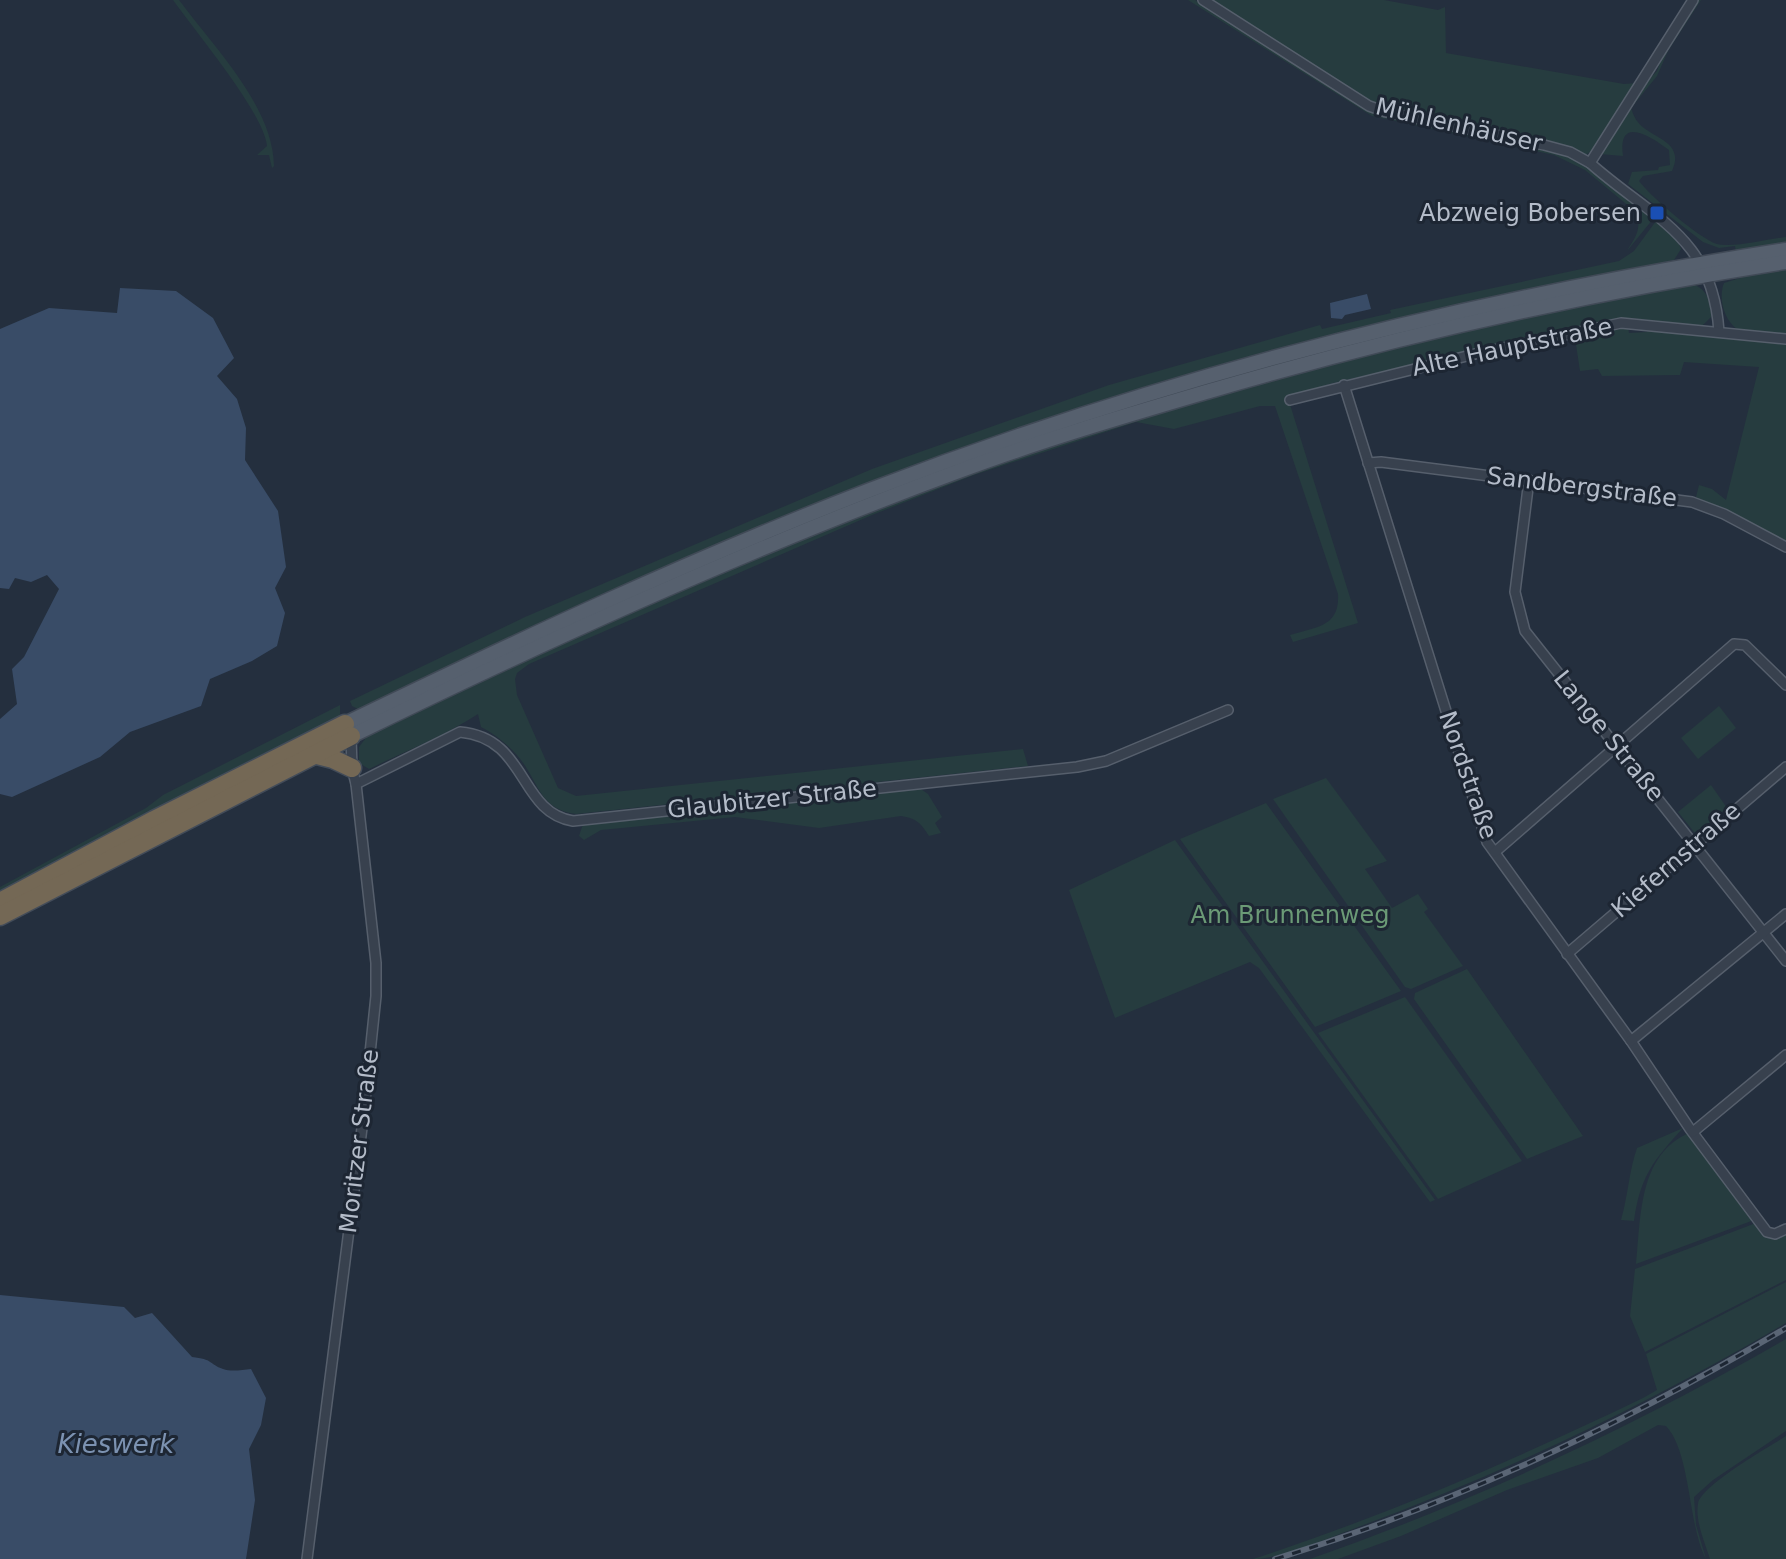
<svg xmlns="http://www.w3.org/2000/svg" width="1786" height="1559" font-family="'DejaVu Sans',sans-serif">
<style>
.green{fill:#263c3f}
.water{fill:#394c67}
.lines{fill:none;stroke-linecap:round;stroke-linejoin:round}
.street-casing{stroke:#565f6c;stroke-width:12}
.primary-casing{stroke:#414a57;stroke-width:17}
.highway-casing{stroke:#434c59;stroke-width:21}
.street{stroke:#38414e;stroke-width:9}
.primary{stroke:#56606e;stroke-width:14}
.highway{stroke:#746855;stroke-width:18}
.rail-casing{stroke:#5a6575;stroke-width:6}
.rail{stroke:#1d2633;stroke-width:3;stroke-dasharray:9;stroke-linecap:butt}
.transit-dot{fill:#1a4fb4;stroke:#1d2633;stroke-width:3}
.labels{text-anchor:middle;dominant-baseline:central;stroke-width:6;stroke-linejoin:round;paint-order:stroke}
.street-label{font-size:24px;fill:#b4bcc9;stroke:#1d2633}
.poi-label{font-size:24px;fill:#b4bcc9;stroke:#1d2633;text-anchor:end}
.park-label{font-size:24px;fill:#6b9a76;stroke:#1d2633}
.water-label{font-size:26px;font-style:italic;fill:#7c92b1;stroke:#1d2633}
</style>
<rect width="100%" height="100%" fill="#242f3e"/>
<g class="green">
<path d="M 173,0 L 179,0 C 214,47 273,106 274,166 L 272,168 L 269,155 L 257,155 L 267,146 C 264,113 194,30 173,0 Z"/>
<path d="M 1188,0 L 1195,0 L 1359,105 L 1568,156 L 1588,168 L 1653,219 L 1627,251 C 1636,236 1642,229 1636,212 L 1585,170 L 1554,155 L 1372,116 Z"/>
<polygon points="1210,0 1384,0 1438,10 1445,7 1446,53 1624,84 1637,83 1592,151 1585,155 1554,143 1394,109 1369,101"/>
<path d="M 1697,0 L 1701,0 L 1668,51 L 1657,76 L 1631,108 C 1632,111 1635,119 1637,121 C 1650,139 1686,140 1672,171 L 1643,176 L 1639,181 C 1650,196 1700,239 1717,244 C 1734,248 1768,239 1786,237 L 1786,244 L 1736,251 L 1735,246 L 1719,248 L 1703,242 L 1628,184 L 1632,172 L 1658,170 L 1659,167 L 1670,165 L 1669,150 C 1652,137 1617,114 1623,156 L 1599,154 L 1646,82 L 1657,71 L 1663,54 Z"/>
<polygon points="1656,221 1677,239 1681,249 1674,260 1426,312 1285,348 360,710 352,706 350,701 525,617 872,469 1109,385 1320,325 1322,329 1391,313 1390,310 1619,261 1634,251"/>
<path d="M 1786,268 L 1786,335 L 1737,329 C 1724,320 1718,298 1724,283 L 1740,278 L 1741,275 Z"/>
<path d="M 1691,284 C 1706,287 1712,302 1711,317 L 1702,326 L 1631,318 L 1601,321 L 1333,383 L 1288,398 L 1358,623 L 1293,642 L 1290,635 C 1316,627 1340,627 1338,594 L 1275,406 L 1260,406 L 1174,429 L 1136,422 L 974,475 L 872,515 L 529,664 L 517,673 L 515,679 L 517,695 L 558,788 L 576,796 L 1023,749 L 1028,766 L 576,814 C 537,809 539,779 516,754 C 506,743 493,733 481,727 L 478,714 C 444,736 406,751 369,769 L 359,763 L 359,747 L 368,735 L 521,661 L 777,547 L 989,465 L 1148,413 L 1479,325 Z"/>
<polygon points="1628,327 1629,333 1647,332 1648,329 1786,344 1786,542 1696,497 1699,485 1712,489 1726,500 1759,367 1684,362 1680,375 1602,376 1598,369 1580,371 1575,338"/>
<polygon points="340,705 340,714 336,723 0,896 0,887 146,808 163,795"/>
<polygon points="1719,706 1736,728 1698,759 1681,738"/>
<polygon points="1326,778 1387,861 1365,869 1392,908 1418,894 1428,909 1424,912 1463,966 1411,989 1405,987 1273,799"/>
<polygon points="1711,785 1727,808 1699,833 1694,832 1678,812"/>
<path d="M 918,787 L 928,794 L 942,817 L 935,823 L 941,833 L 929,836 C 921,823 916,818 901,816 L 819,828 L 735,817 L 601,830 L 584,840 L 579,836 L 583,824 Z"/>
<polygon points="1266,803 1401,991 1315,1027 1180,839"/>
<polygon points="1175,840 1435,1200 1430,1202 1259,968 1250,962 1115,1018 1069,890"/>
<polygon points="1467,969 1583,1136 1527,1159 1414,999 1415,993"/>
<polygon points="1405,997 1522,1161 1438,1199 1318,1033"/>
<path d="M 1683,1128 C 1654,1160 1640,1176 1634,1221 L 1621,1220 C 1628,1196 1629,1171 1637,1148 Z"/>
<path d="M 1689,1133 L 1754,1220 L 1636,1264 C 1641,1218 1638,1155 1689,1133 Z"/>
<path d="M 1756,1223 C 1770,1241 1767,1238 1786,1233 L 1786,1280 L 1645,1352 L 1630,1316 L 1635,1269 Z"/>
<path d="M 1786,1282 L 1786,1323 C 1650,1403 1505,1473 1358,1527 C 1331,1537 1281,1559 1253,1559 C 1388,1515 1516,1459 1643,1398 L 1657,1390 L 1646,1354 Z"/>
<path d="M 1786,1339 L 1786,1431 L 1713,1480 L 1694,1497 L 1696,1525 L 1706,1559 C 1688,1526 1691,1452 1666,1426 L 1658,1425 L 1598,1458 L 1507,1490 L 1401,1536 L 1338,1559 L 1310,1559 C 1476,1501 1634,1426 1786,1339 Z"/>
<path d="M 1786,1436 L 1786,1559 L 1710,1559 C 1705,1543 1695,1521 1698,1504 C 1700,1486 1769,1447 1786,1436 Z"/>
</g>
<g class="water">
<polygon points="120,288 176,291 213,318 234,358 217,376 237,399 246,428 245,460 278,511 286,567 275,588 285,613 277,646 252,661 210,679 201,706 130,732 100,757 12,797 0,794 0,719 17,704 12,669 24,657 59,589 47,575 31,582 15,578 9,589 0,588 0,329 49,308 117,313"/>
<polygon points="1367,294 1371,309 1345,315 1342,319 1331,318 1330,303"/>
<path d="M 0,1295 L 124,1307 L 135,1318 L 152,1313 L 192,1357 C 213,1359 209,1364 223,1369 C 231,1372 242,1370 251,1369 L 266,1398 L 261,1425 L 249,1449 L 255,1500 L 246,1559 L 0,1559 Z"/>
</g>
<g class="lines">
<defs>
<g id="street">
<path d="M 1203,0 L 1369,106 L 1386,112 L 1544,145 L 1570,152 L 1590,163 C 1653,219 1713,236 1719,332"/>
<polyline points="1590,163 1693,0"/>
<polyline points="1344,385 1487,842 1631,1041 1690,1129 1767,1232 1775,1234 1786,1229"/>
<polyline points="1290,400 1475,354 1621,323 1786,339"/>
<polyline points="1368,463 1381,462 1692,502 1724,514 1786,547"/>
<polyline points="1529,480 1515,592 1525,631 1786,961"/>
<path d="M 356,784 L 460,732 C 528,738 518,812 573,821 L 1077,767 L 1106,761 L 1228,710"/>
<polyline points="1495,852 1734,644 1745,645 1786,685"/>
<polyline points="1567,954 1786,767"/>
<polyline points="1631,1041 1786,914"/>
<polyline points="1693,1132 1786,1055"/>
<polyline points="307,1559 363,1120 376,996 376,963 356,784 352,768 351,737"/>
</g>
<g id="primary">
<path d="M 345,724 C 517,641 691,559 870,490 C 1165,376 1473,298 1786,250"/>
<path d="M 351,736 C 549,639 752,547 959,471 C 1042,440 1128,415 1213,390 C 1402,335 1592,292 1786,262"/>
</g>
<g id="highway">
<polyline points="313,754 333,759 352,768"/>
<polyline points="0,902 154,820 345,724"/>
<polyline points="0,916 351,736"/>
</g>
</defs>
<use href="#street" class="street-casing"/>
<use href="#primary" class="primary-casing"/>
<use href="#highway" class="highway-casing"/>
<use href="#street" class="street"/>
<use href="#primary" class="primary"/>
<use href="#highway" class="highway"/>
<defs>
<path id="rail" d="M 1275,1559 C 1453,1505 1626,1423 1786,1328"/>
</defs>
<use href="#rail" class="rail-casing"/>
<use href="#rail" class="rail"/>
</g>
<rect class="transit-dot" x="1649" y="205" width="16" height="16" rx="4"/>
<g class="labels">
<g class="street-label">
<text transform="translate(1459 125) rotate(13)">Mühlenhäuser</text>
<text transform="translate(1512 347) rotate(-12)">Alte Hauptstraße</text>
<text transform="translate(1582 487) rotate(7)">Sandbergstraße</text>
<text transform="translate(1609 736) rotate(51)">Lange Straße</text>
<text transform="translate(1468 775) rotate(71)">Nordstraße</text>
<text transform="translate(772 799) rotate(-6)">Glaubitzer Straße</text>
<text transform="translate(1676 860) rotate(-41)">Kiefernstraße</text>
<text transform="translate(359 1141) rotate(-83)">Moritzer Straße</text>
</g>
<g class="poi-label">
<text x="1641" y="213">Abzweig Bobersen</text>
</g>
<g class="park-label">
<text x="1290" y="915">Am Brunnenweg</text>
</g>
<g class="water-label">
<text x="116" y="1444">Kieswerk</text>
</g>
</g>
</svg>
